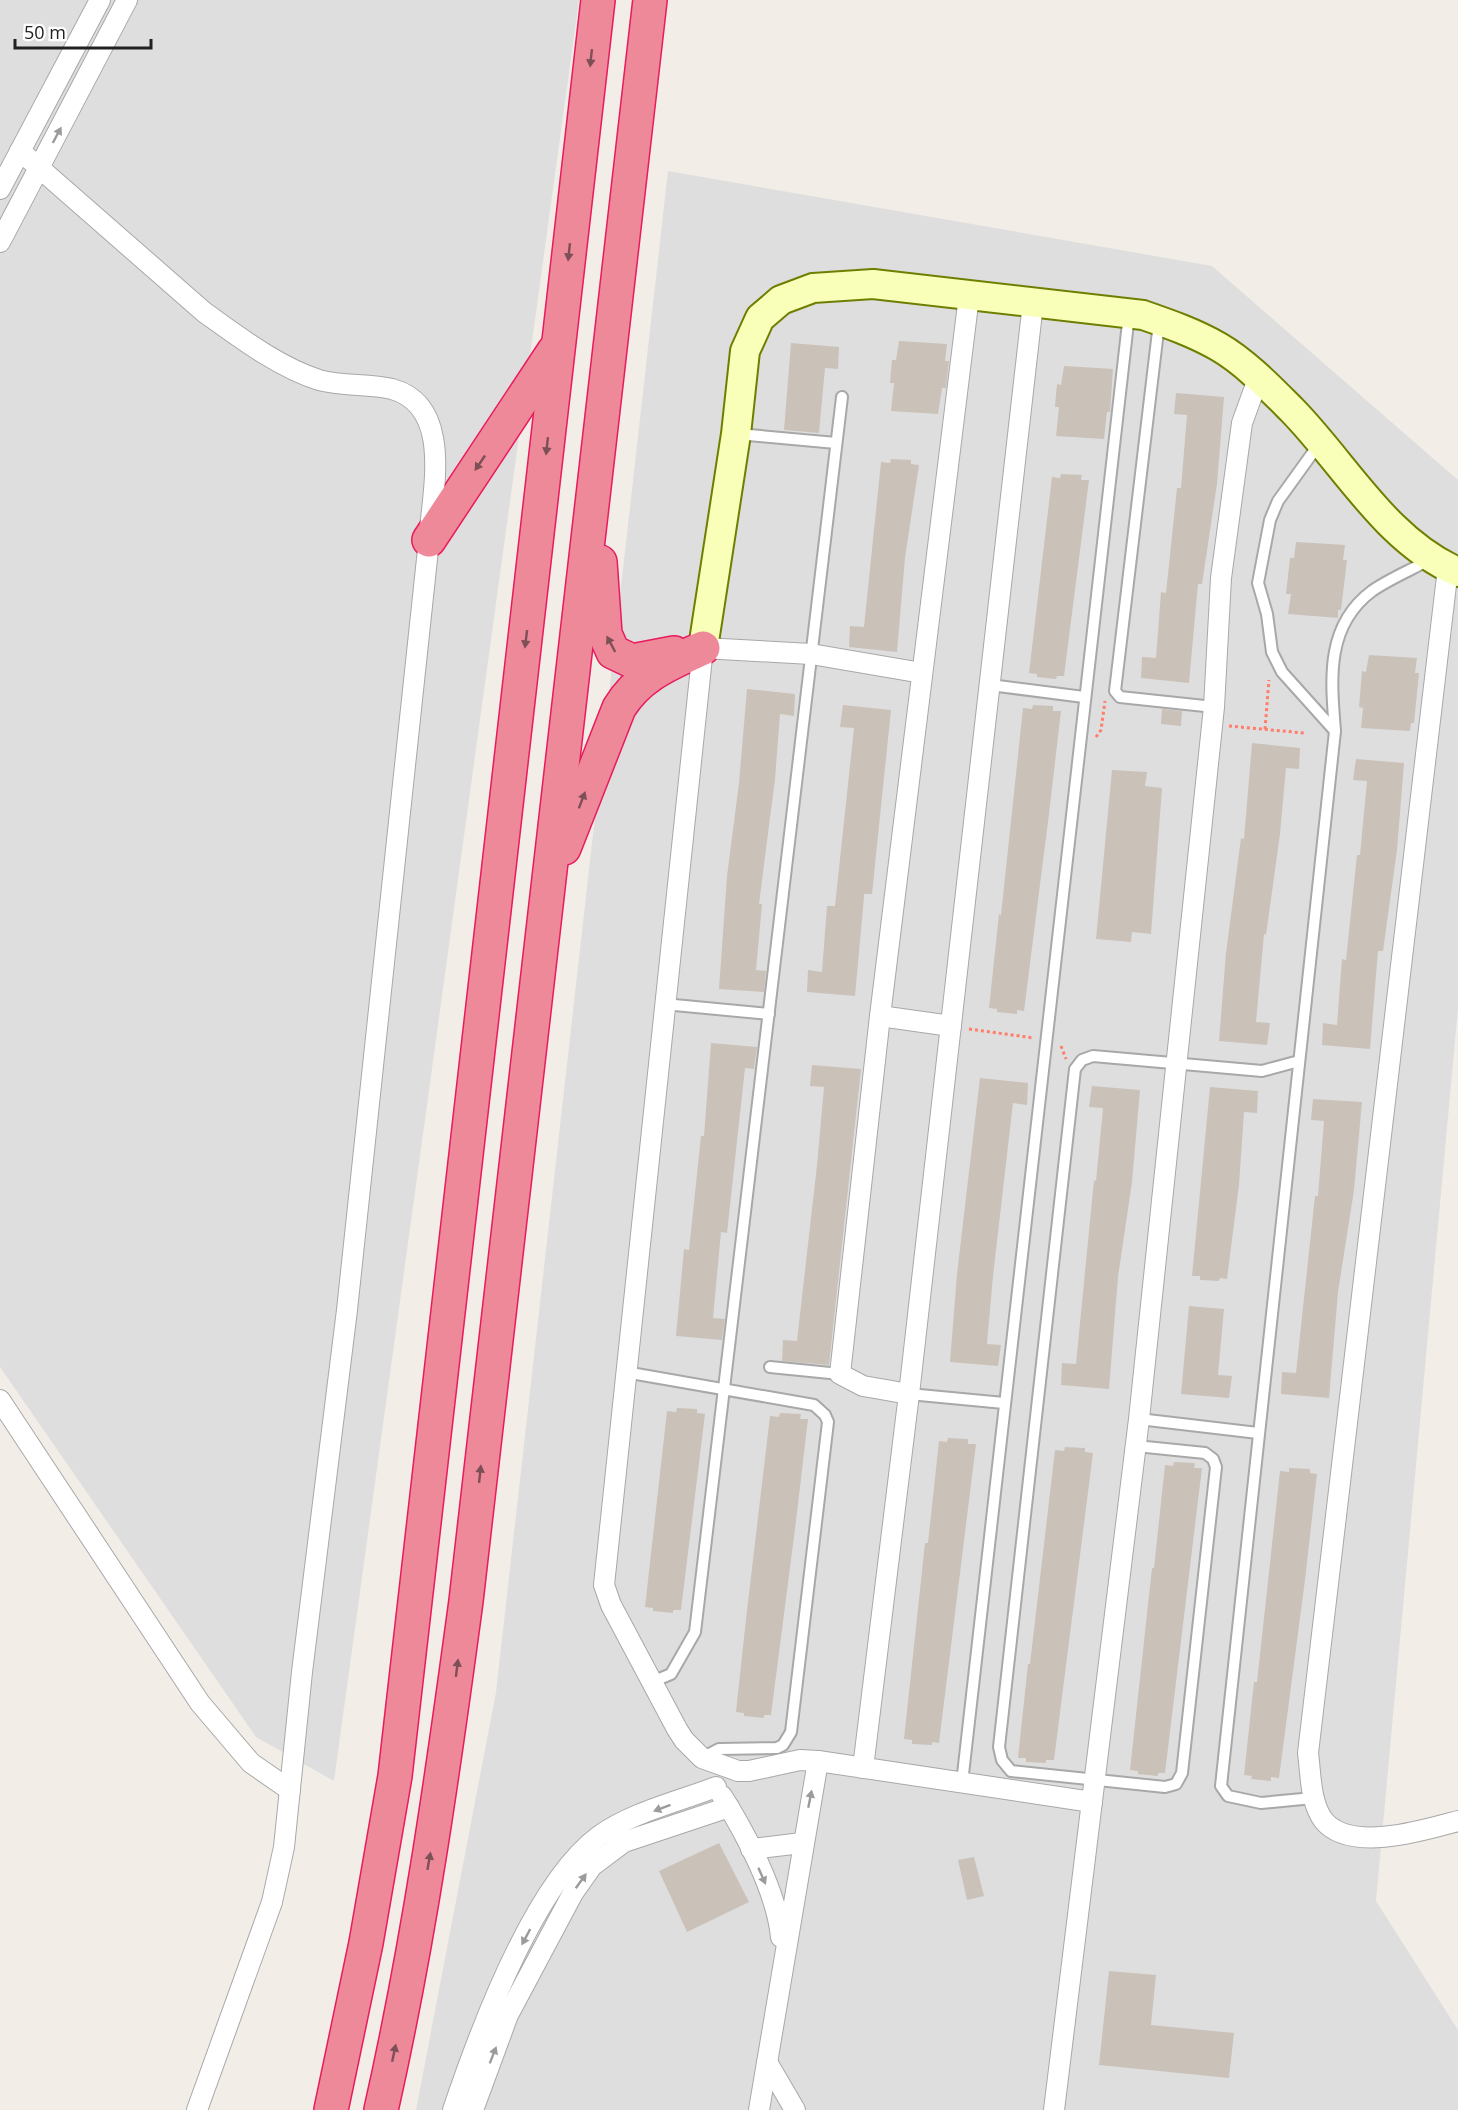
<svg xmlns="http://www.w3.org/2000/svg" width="1458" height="2110" font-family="'Open Sans',sans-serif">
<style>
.residential{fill:#dfdede}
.building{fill:#cac1b9}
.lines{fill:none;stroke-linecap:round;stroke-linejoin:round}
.lane-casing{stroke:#a8a8a8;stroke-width:14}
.street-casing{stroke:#a8a8a8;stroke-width:22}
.secondary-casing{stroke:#6e7f00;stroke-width:32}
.highway-casing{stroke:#e81b5c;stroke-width:36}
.path{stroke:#ff7d6a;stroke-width:3;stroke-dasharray:3 3;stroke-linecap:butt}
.lane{stroke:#fff;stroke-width:10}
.street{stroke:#fff;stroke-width:20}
.secondary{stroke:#f9feb8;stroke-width:28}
.highway{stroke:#ee899a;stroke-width:33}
.oneway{fill:#7d5057}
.oneway2{fill:#9b9b9b}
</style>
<rect width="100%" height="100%" fill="#f2eee7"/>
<g class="residential">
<polygon points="0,0 579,0 334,1781 256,1737 0,1367"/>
<polygon points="668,171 1212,266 1458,480 1458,1008 1376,1901 1458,2030 1458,2110 416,2110 496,1692"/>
</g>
<g class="building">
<polygon points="899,341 947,344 945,361 949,361 946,388 942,388 938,414 891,411 894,383 890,383 891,370 892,360 896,360"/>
<polygon points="791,343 839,347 838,369 825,368 819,433 784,430"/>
<polygon points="1064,366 1113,369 1110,412 1107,412 1104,439 1056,436 1059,407 1055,407 1056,394 1057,384 1061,385"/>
<polygon points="1176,393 1224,397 1217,484 1202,584 1198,584 1189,683 1141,678 1142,657 1156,658 1161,592 1166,593 1177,488 1181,488 1187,415 1174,414"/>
<polygon points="891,459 911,460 911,464 919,465 905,558 897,652 849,647 850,626 864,627 881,462 890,463"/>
<polygon points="1061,474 1082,475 1081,480 1089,480 1064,676 1057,676 1056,679 1037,677 1037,674 1029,673 1052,477 1060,478"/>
<polygon points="1296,542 1345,545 1343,560 1347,560 1341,610 1338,610 1338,618 1288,614 1291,594 1286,594 1290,558 1294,558"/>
<polygon points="1369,655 1417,658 1415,673 1419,673 1414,723 1411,723 1410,731 1361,728 1363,708 1359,707 1362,671 1366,672"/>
<polygon points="747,689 795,694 794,716 780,714 775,779 759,904 762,904 756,970 766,971 764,992 719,989 727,876 739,783"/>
<polygon points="843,705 891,710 872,894 864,894 864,897 855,996 807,992 808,970 822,972 827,906 835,906 854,728 840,727"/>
<polygon points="1033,705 1053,706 1053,711 1061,711 1049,814 1024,1011 1017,1010 1017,1014 997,1012 997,1009 989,1008 999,914 1001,915 1023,708 1032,709"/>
<polygon points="1162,709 1182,711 1181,726 1161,724"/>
<polygon points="1252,743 1300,748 1299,769 1286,768 1280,834 1266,935 1264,934 1256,1022 1270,1023 1267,1045 1219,1041 1226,953 1241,838 1244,839"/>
<polygon points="1356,759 1404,763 1397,850 1383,951 1378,951 1370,1049 1322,1045 1323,1023 1337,1025 1342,959 1346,960 1357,855 1360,855 1367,781 1353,780"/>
<polygon points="1112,770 1147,772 1145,786 1162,788 1151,934 1132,932 1131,942 1096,939"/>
<polygon points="711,1043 757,1047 754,1069 745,1068 727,1233 721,1232 713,1318 725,1319 722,1340 676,1336 684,1249 689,1250 701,1136 704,1136"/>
<polygon points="812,1065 861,1069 829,1365 782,1361 783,1340 797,1341 817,1165 824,1087 810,1086"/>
<polygon points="980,1078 1028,1083 1027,1105 1013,1103 993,1276 987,1344 1001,1345 998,1366 950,1362 957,1274"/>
<polygon points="1092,1086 1140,1090 1132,1182 1118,1277 1109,1389 1061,1385 1062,1363 1076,1364 1094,1180 1096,1181 1103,1108 1089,1107"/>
<polygon points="1210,1087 1258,1091 1257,1113 1244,1112 1239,1185 1227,1279 1220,1278 1219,1281 1200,1280 1200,1276 1192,1276"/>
<polygon points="1313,1099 1362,1102 1354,1190 1338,1292 1329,1398 1281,1394 1282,1372 1296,1373 1315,1196 1318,1196 1324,1121 1311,1120"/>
<polygon points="1189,1306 1224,1309 1218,1375 1232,1376 1229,1398 1181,1394"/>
<polygon points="677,1408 697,1409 697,1413 705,1414 681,1610 673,1610 673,1613 653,1611 653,1608 645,1607 667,1411 676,1412"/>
<polygon points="780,1413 801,1414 800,1419 808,1419 796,1521 771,1715 764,1715 764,1718 744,1716 744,1713 736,1712 746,1619 770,1416 779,1417"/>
<polygon points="948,1438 968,1439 968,1444 976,1444 939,1743 932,1742 932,1745 912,1744 912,1740 904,1739 925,1543 928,1543 939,1441 947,1442"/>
<polygon points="1065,1447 1085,1448 1085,1452 1093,1453 1054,1760 1046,1760 1046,1763 1026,1762 1026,1758 1018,1758 1028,1664 1030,1664 1055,1450 1064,1451"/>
<polygon points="1174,1462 1195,1463 1194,1468 1202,1468 1165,1773 1158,1773 1158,1776 1138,1774 1138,1771 1130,1770 1152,1568 1154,1568 1165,1465 1173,1466"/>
<polygon points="1289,1468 1310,1469 1310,1473 1317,1474 1305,1580 1279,1778 1271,1777 1271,1781 1251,1779 1252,1776 1244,1775 1254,1682 1257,1682 1280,1471 1289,1472"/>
<polygon points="719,1843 749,1902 687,1932 659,1871"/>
<polygon points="974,1857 984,1896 967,1900 958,1860"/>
<polygon points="1109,1971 1156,1975 1151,2025 1234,2033 1229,2078 1099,2065"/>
</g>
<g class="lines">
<defs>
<g id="lane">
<polyline points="1159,323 1115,691 1120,697 1214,707"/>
<polyline points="738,434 836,443"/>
<polyline points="1319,444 1278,501 1270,520 1258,583 1267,614 1272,652 1282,672 1335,731"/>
<polyline points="990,685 1084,697"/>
<polyline points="664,1004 769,1014"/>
<polyline points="770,1367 840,1374"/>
<polyline points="625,1372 814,1405 825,1415 828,1422 791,1732 783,1745 777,1748 719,1749 702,1758"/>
<polyline points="909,1394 1004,1403"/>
<polyline points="1139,1419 1258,1433"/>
<polyline points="1136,1446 1205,1453 1213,1459 1216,1467 1182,1773 1176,1784 1165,1787 1011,1771 1002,1760 999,1747 1075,1069 1082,1060 1093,1056 1262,1071 1299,1061"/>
<polyline points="652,1682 671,1674 695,1632 842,397"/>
<polyline points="962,1783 1129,314"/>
<path d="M 1313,1798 L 1261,1803 L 1228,1796 L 1221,1786 L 1335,731 C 1331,680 1325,626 1372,591 C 1389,579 1411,570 1429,560"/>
</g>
<g id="street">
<path d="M 20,151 L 204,312 C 239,337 278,367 319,380 C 343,387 368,383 392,389 C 454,406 432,493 429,540 L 347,1310 L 302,1672 L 284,1847 L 272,1902 L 197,2110"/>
<polyline points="0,189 100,0"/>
<polyline points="0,242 127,0"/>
<path d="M 1448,568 L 1308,1753 C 1311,1775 1310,1803 1324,1821 C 1351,1853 1425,1830 1458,1821"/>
<polyline points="922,673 811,654 703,648 604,1585 611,1605 677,1729 684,1740 702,1758 738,1771 749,1771 800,1760 818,1761 1092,1802"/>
<polyline points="880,1016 951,1026"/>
<polyline points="909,1394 863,1386 840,1374 880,1016 969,296"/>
<polyline points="0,1400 200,1703 251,1763 290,1790"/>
<polyline points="863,1768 909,1394 1033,303"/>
<path d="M 722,1796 C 746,1834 777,1893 781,1937"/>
<polyline points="751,1849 802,1843"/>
<polyline points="767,2062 795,2110"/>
<path d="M 453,2110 C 479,2033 534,1884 599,1836 C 630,1813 680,1801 716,1787"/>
<polyline points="473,2110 508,2015 573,1893 592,1866 624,1842 729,1807"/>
<polyline points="759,2110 818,1761"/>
<polyline points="1054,2110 1139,1419 1214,707 1221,578 1242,423 1258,379"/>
</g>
<path id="secondary" d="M 703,648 L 736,434 L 745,351 L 760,318 L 781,300 L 813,288 L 873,284 L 1143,315 C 1169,324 1195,333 1219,347 C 1245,362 1271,389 1292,410 C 1345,464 1386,541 1458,572"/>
<g id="highway">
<polyline points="429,540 554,351"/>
<polyline points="600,562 605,634 613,652 632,661 674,653"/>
<path d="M 564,848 L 619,708 C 639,675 669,664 703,648"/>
<polyline points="331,2110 366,1943 395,1776 598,0"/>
<path d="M 381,2110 C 419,1942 443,1772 466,1601 L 650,0"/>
</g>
</defs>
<use href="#lane" class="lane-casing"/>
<use href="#street" class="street-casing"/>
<use href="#secondary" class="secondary-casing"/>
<use href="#highway" class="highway-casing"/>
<g class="path">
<polyline points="1229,726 1304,733"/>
<polyline points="1265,729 1269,680"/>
<polyline points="1096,737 1101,730 1105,701"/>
<polyline points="969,1029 1034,1038"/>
<polyline points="1061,1046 1066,1059"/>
</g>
<use href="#lane" class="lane"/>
<use href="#street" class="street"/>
<use href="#secondary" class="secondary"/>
<use href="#highway" class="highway"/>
</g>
<defs><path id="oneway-solid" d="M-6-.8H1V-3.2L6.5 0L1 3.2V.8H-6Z" transform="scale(1.5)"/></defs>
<g class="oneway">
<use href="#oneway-solid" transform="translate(591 58) rotate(96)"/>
<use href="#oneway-solid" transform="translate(569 252) rotate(96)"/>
<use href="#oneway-solid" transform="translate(547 446) rotate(96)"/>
<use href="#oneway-solid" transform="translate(480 463) rotate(124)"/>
<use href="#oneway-solid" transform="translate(526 639) rotate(97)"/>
<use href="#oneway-solid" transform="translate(611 644) rotate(-118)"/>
<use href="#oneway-solid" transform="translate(582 800) rotate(-69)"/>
<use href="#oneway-solid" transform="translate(480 1474) rotate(-84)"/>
<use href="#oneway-solid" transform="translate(457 1668) rotate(-83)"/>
<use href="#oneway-solid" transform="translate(429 1861) rotate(-80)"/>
<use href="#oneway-solid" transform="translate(394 2053) rotate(-78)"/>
</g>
<g class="oneway2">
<use href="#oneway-solid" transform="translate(57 135) rotate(-62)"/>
<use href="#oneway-solid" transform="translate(810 1799) rotate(-79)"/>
<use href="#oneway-solid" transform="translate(662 1808) rotate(159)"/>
<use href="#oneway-solid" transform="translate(762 1876) rotate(66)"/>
<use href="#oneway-solid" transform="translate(581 1881) rotate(-54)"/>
<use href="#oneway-solid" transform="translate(526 1937) rotate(118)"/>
<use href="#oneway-solid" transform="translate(493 2055) rotate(-69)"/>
</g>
<path d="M15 39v9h136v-9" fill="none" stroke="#212121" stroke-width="3"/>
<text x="24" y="39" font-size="18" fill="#212121" stroke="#ffffff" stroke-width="4.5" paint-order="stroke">50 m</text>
</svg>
